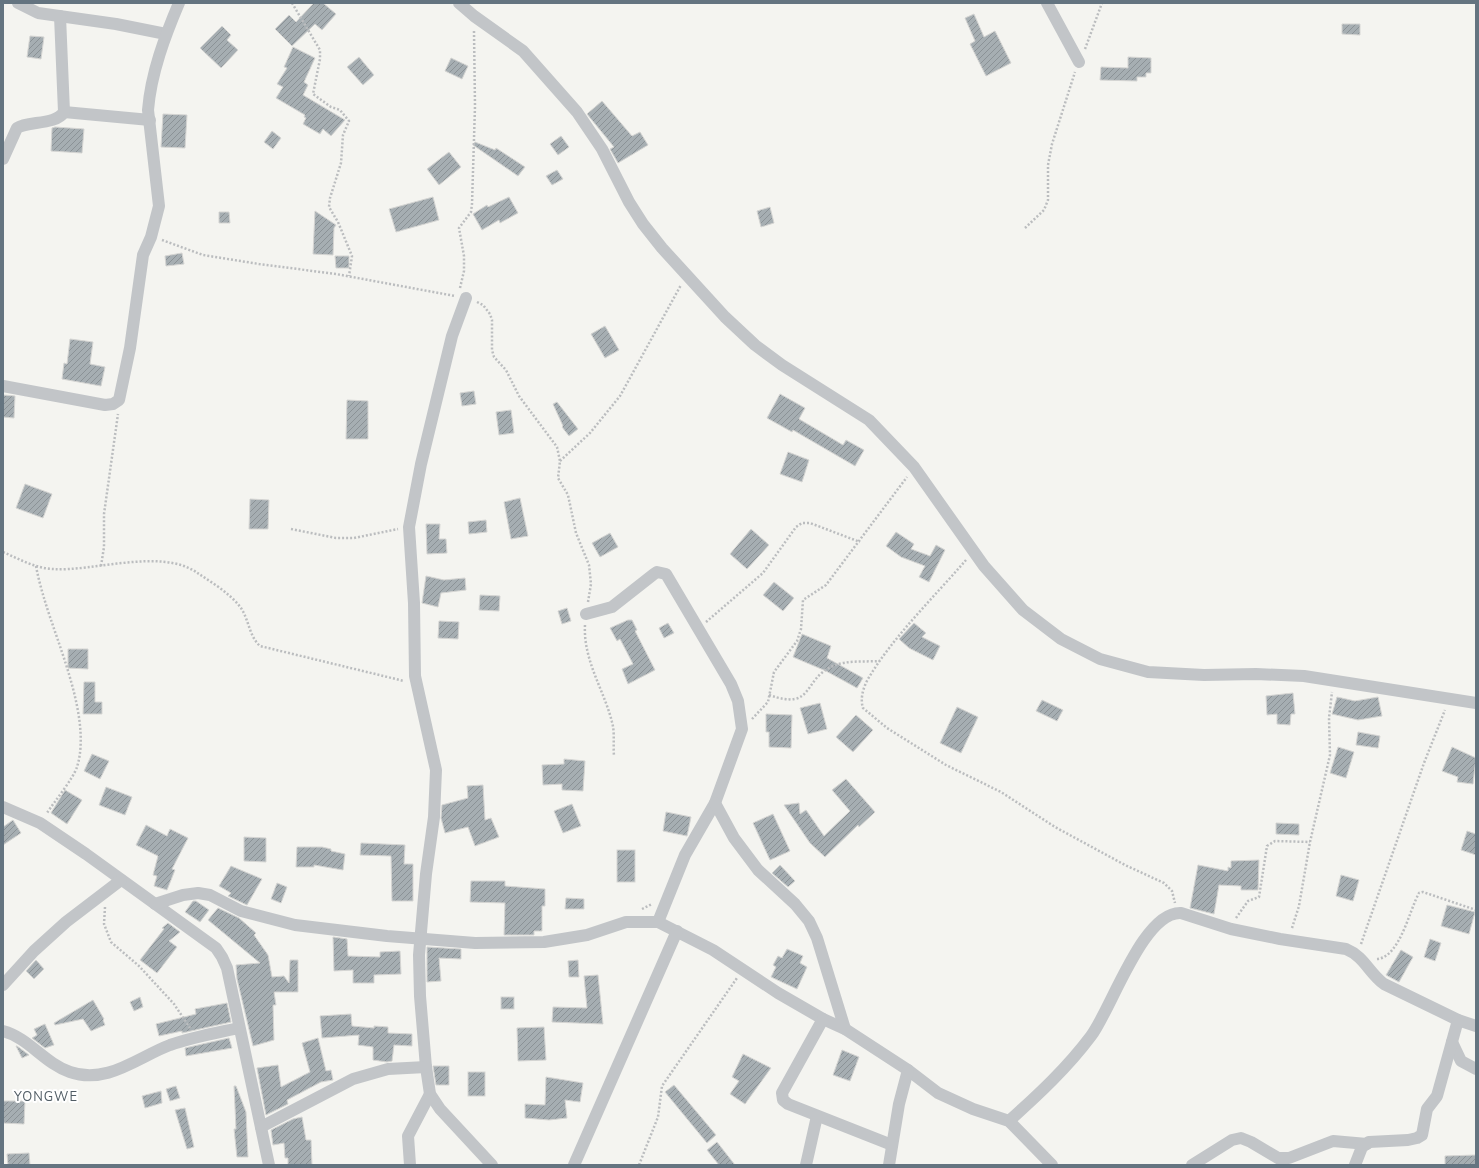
<svg xmlns="http://www.w3.org/2000/svg" width="1479" height="1168" font-family="'Nunito Sans',sans-serif">
<style>
.building{fill:url(#building-hatch);stroke:#d5d5d3}
.lines{fill:none;stroke-linecap:round;stroke-linejoin:round}
.path{stroke:#bbbdbf;stroke-width:2.5;stroke-dasharray:2 2;stroke-linecap:butt}
.street{stroke:#c2c5c8;stroke-width:12}
.labels{text-anchor:middle;dominant-baseline:central;stroke-width:4;stroke-linejoin:round;paint-order:stroke}
.quarter-label{font-size:13px;letter-spacing:1px;fill:#515d65;stroke:#fff}
</style>
<defs>
<pattern id="building-hatch" width="6" height="6" patternUnits="userSpaceOnUse"><rect width="6" height="6" fill="#a6aeb2"/><path d="M-1 1l2-2M0 6l6-6M5 7l2-2" fill="none" stroke="#8b9296"/></pattern>
</defs>
<rect width="100%" height="100%" fill="#f4f4f0"/>
<g class="building">
<polygon points="314,3 323,3 336,14 322,30 315,24 292,46 275,29 289,15 296,22"/>
<polygon points="974,14 984,37 995,31 1011,63 986,76 970,44 975,41 965,18"/>
<polygon points="1342,24 1360,24 1360,35 1342,34"/>
<polygon points="222,26 231,35 227,40 238,50 221,68 200,48"/>
<polygon points="30,36 44,37 41,59 27,57"/>
<polygon points="293,47 315,58 304,82 308,85 303,95 345,120 331,136 323,129 320,134 303,124 306,118 304,117 305,115 276,98 283,87 277,84 287,68 284,67"/>
<polygon points="359,57 374,75 363,85 347,67"/>
<polygon points="1128,57 1151,58 1151,73 1146,73 1146,77 1137,77 1137,81 1100,80 1101,67 1128,68"/>
<polygon points="451,58 468,66 462,79 445,71"/>
<polygon points="602,101 632,136 640,132 648,145 618,163 610,149 614,147 587,114"/>
<polygon points="163,114 187,115 185,148 161,147"/>
<polygon points="55,127 84,129 82,153 51,151 52,128"/>
<polygon points="272,131 281,138 273,149 264,142"/>
<polygon points="561,136 569,147 558,155 550,144"/>
<polygon points="475,142 495,150 496,148 525,167 518,176 473,145"/>
<polygon points="449,152 461,167 439,185 427,169"/>
<polygon points="557,170 563,179 552,185 546,176"/>
<polygon points="433,197 439,220 396,232 389,209"/>
<polygon points="509,197 518,213 500,223 499,220 482,230 473,214 487,205 488,207"/>
<polygon points="770,207 774,223 761,227 757,211"/>
<polygon points="315,211 336,225 334,228 333,255 313,254"/>
<polygon points="219,212 229,212 230,223 219,223"/>
<polygon points="182,253 184,264 166,266 165,256"/>
<polygon points="335,256 349,256 349,268 336,268"/>
<polygon points="605,326 619,350 605,358 591,334"/>
<polygon points="70,339 93,342 90,364 105,367 101,386 62,379 64,363 67,364"/>
<polygon points="474,391 476,404 462,406 460,393"/>
<polygon points="780,394 805,408 799,419 843,445 846,440 864,450 855,466 793,430 792,432 767,418"/>
<polygon points="3,395 15,396 14,418 3,417"/>
<polygon points="347,400 368,401 368,439 346,439"/>
<polygon points="557,402 578,429 569,436 562,427 563,426 553,404"/>
<polygon points="511,410 514,433 499,435 496,412"/>
<polygon points="788,452 809,460 802,482 780,474"/>
<polygon points="25,484 52,494 43,518 16,508"/>
<polygon points="520,498 528,536 511,539 504,502"/>
<polygon points="250,499 269,500 268,529 249,529"/>
<polygon points="486,520 487,532 469,534 468,522"/>
<polygon points="426,524 440,524 439,539 446,539 447,553 427,554"/>
<polygon points="751,529 769,545 747,569 730,554"/>
<polygon points="896,532 914,544 911,549 930,556 936,545 945,550 929,582 919,577 925,566 901,557 886,546"/>
<polygon points="610,533 618,547 600,557 592,543"/>
<polygon points="426,576 444,580 465,578 466,590 441,593 438,607 422,603"/>
<polygon points="774,582 794,598 783,611 763,595"/>
<polygon points="480,595 500,596 499,611 479,610"/>
<polygon points="567,608 571,621 562,624 558,611"/>
<polygon points="628,620 632,620 637,630 635,631 655,670 628,684 622,669 633,664 620,639 617,641 610,628"/>
<polygon points="439,621 459,622 458,639 438,638"/>
<polygon points="668,623 674,633 664,638 659,628"/>
<polygon points="914,623 926,633 922,637 940,646 933,660 909,648 899,639"/>
<polygon points="802,634 831,646 827,658 863,678 857,688 826,671 793,657"/>
<polygon points="68,649 88,649 88,669 68,668"/>
<polygon points="84,682 95,682 95,702 102,702 102,714 83,714"/>
<polygon points="1293,693 1295,714 1291,714 1290,725 1277,724 1277,714 1267,715 1266,696"/>
<polygon points="1337,697 1355,701 1378,697 1382,716 1358,720 1332,714"/>
<polygon points="1042,700 1063,710 1057,721 1036,711"/>
<polygon points="820,703 827,729 808,734 800,708"/>
<polygon points="957,707 978,717 961,753 940,743"/>
<polygon points="766,714 792,715 791,748 769,747 769,732 766,732"/>
<polygon points="856,715 873,730 853,752 836,737"/>
<polygon points="1358,732 1380,736 1378,748 1356,745"/>
<polygon points="1338,747 1354,752 1346,778 1330,773"/>
<polygon points="1452,747 1476,758 1473,784 1457,782 1458,777 1442,771"/>
<polygon points="92,754 109,761 100,779 84,771"/>
<polygon points="564,759 585,761 583,791 562,790 562,784 543,785 542,765 564,764"/>
<polygon points="846,779 875,812 859,827 858,825 825,857 810,843 784,805 799,803 800,814 806,810 824,836 850,811 832,790"/>
<polygon points="483,785 485,820 491,818 499,837 475,846 468,827 445,833 441,818 442,805 468,798 467,786"/>
<polygon points="106,787 132,797 125,815 99,805"/>
<polygon points="65,790 82,800 67,824 51,813"/>
<polygon points="572,804 581,826 563,833 554,811"/>
<polygon points="666,812 691,817 687,836 663,831"/>
<polygon points="773,814 790,851 770,860 753,823"/>
<polygon points="13,820 21,833 3,845 3,827"/>
<polygon points="1276,823 1299,824 1299,835 1276,834"/>
<polygon points="146,825 167,836 170,829 188,838 172,869 175,870 167,890 154,886 157,876 153,875 158,856 136,845"/>
<polygon points="1467,831 1476,834 1476,855 1461,850"/>
<polygon points="244,837 266,838 266,862 244,861"/>
<polygon points="361,843 405,845 404,864 413,864 413,901 392,901 391,856 360,855"/>
<polygon points="297,847 322,847 331,849 331,851 345,854 343,870 314,865 314,867 296,867"/>
<rect x="617" y="850" width="18" height="32"/>
<polygon points="1259,860 1258,890 1241,890 1241,886 1219,885 1214,914 1190,908 1198,865 1228,871 1228,867 1231,868 1231,861"/>
<polygon points="780,865 795,881 788,887 772,873"/>
<polygon points="231,866 262,879 247,905 228,896 231,893 219,886"/>
<polygon points="1341,875 1359,880 1353,901 1336,896"/>
<polygon points="471,881 505,881 505,886 545,889 545,906 542,906 542,931 534,931 534,935 504,935 505,903 470,902"/>
<polygon points="277,883 287,887 281,903 271,899"/>
<polygon points="566,898 584,899 584,909 565,909"/>
<polygon points="193,901 196,901 209,910 200,922 185,912"/>
<polygon points="1447,905 1475,912 1469,934 1441,926"/>
<polygon points="218,908 239,918 256,933 254,935 268,955 272,977 284,976 289,983 290,960 298,960 298,992 274,992 276,1005 273,1005 274,1040 253,1046 237,979 236,965 260,963 208,920"/>
<polygon points="168,923 180,932 169,941 177,947 157,973 140,960 164,929 162,928"/>
<polygon points="333,937 347,939 348,956 380,957 380,952 400,951 401,974 374,975 374,983 353,983 353,970 334,971"/>
<polygon points="1430,939 1441,943 1435,961 1424,957"/>
<polygon points="427,947 461,949 461,959 439,958 441,981 427,982"/>
<polygon points="787,949 803,956 800,963 807,967 797,989 771,977 776,967 773,965 778,956 782,958"/>
<polygon points="1401,950 1413,957 1399,982 1386,975"/>
<polygon points="36,960 44,969 34,979 26,971"/>
<polygon points="578,960 579,977 569,977 568,961"/>
<polygon points="598,975 603,1024 552,1022 553,1007 587,1008 584,976"/>
<polygon points="140,997 143,1007 134,1011 130,1002"/>
<rect x="501" y="997" width="13" height="12"/>
<polygon points="93,1000 104,1019 103,1020 105,1025 91,1031 83,1019 55,1025 54,1023"/>
<polygon points="227,1003 231,1022 182,1033 182,1031 159,1036 156,1024 196,1014 195,1009"/>
<polygon points="351,1014 352,1026 374,1028 374,1026 388,1027 388,1033 412,1034 412,1046 394,1045 392,1061 387,1062 373,1060 373,1047 358,1045 359,1035 322,1038 320,1016"/>
<polygon points="45,1024 54,1045 45,1048 32,1038 37,1035 34,1029"/>
<polygon points="544,1027 546,1060 518,1061 517,1028"/>
<polygon points="229,1038 232,1048 186,1056 185,1048"/>
<polygon points="318,1038 326,1071 331,1070 333,1080 321,1082 287,1100 288,1104 266,1115 257,1068 278,1065 281,1087 310,1072 302,1043"/>
<polygon points="16,1046 17,1046 29,1055 22,1058"/>
<polygon points="842,1050 859,1057 850,1081 833,1075"/>
<polygon points="743,1054 771,1068 745,1104 730,1094 739,1081 732,1077"/>
<polygon points="433,1066 449,1066 449,1085 436,1085"/>
<rect x="468" y="1072" width="17" height="24"/>
<polygon points="546,1077 583,1083 580,1102 565,1100 567,1118 549,1120 525,1118 525,1104 545,1105"/>
<polygon points="674,1085 716,1135 707,1143 665,1092"/>
<polygon points="176,1086 180,1098 170,1101 166,1089"/>
<polygon points="234,1086 236,1086 246,1112 248,1157 237,1157 234,1129 236,1129"/>
<polygon points="161,1091 162,1103 145,1108 142,1096"/>
<polygon points="3,1101 25,1101 24,1124 3,1123"/>
<polygon points="185,1108 194,1147 187,1149 175,1110"/>
<polygon points="302,1117 306,1140 311,1140 312,1165 288,1165 288,1158 285,1158 284,1143 273,1145 271,1130 293,1119"/>
<polygon points="717,1142 735,1165 719,1165 707,1150"/>
<polygon points="29,1153 30,1165 8,1165 7,1154"/>
<polygon points="1476,1155 1476,1165 1445,1165 1445,1156"/>
</g>
<g class="lines">
<g class="path">
<polyline points="292,3 320,50 320,59 313,94 331,107 340,110 349,121 343,135 341,163 330,198 329,207 338,222 352,256 349,276"/>
<polyline points="1085,49 1102,3"/>
<polyline points="1025,228 1044,210 1048,200 1048,165 1052,144 1075,72"/>
<polyline points="162,240 203,255 259,264 336,274 455,296"/>
<polyline points="460,288 464,271 464,256 459,228 471,212 472,204 475,106 474,31"/>
<polyline points="477,302 483,305 490,314 492,320 492,350 494,357 506,370 519,396 557,447 560,461 558,478 568,495 576,533 589,565 591,584 588,602"/>
<polyline points="560,461 590,433 620,396 681,285"/>
<polyline points="291,529 336,538 354,538 398,529"/>
<path d="M 3,552 C 19,559 35,568 52,569 C 93,572 160,548 196,572 C 211,582 230,593 241,608 C 249,620 249,636 260,646 L 404,681"/>
<path d="M 966,560 C 934,597 892,638 868,679 C 863,688 860,699 863,708 L 887,728 L 946,765 L 1001,792 L 1055,827 L 1125,865 L 1164,883 L 1172,891 L 1175,903"/>
<path d="M 36,566 C 38,577 41,588 44,598 C 58,646 92,719 77,767 C 73,779 54,802 47,813"/>
<polyline points="101,566 104,547 104,514 118,414"/>
<polyline points="706,622 763,573 796,527 802,523 810,523 860,542"/>
<path d="M 585,625 C 583,660 604,690 612,722 C 615,732 613,745 614,756"/>
<path d="M 769,695 C 815,711 802,679 833,666 C 846,660 865,662 880,661"/>
<polyline points="752,719 768,702 774,672 797,641 801,629 803,600 826,585 907,477"/>
<polyline points="105,907 104,924 111,942 139,966 174,1004 190,1028"/>
<polyline points="642,909 652,904"/>
<polyline points="1236,918 1248,901 1259,897 1267,846 1275,841 1310,842"/>
<polyline points="1292,928 1299,906 1310,842 1330,755 1329,718 1332,692"/>
<polyline points="1361,944 1424,763 1445,710"/>
<path d="M 1377,959 C 1400,957 1409,911 1419,893 L 1423,892 L 1476,910"/>
<polyline points="639,1165 658,1117 662,1086 737,978"/>
</g>
<g class="street">
<polyline points="18,3 38,13 116,24 166,34"/>
<polyline points="459,3 474,16 523,51 577,112 602,149 629,202 643,224 662,248 725,317 755,345 782,365 869,420 914,467 984,566 1023,610 1061,639 1100,659 1148,672 1204,675 1256,674 1304,676 1476,703"/>
<polyline points="1047,3 1079,62"/>
<polyline points="64,112 150,120"/>
<path d="M 3,159 L 17,128 C 28,121 56,125 64,112 L 60,16"/>
<polyline points="466,298 452,336 421,464 409,527 414,603 415,676 436,770 434,817 426,874 419,955 420,996 426,1067 430,1094 440,1109 492,1165"/>
<path d="M 3,386 L 105,405 L 113,404 L 119,400 L 130,348 L 143,255 L 151,237 L 159,206 L 148,110 C 151,73 165,36 179,3"/>
<polyline points="586,614 612,607 654,574 657,572 666,574 731,684 738,701 742,729 715,803 685,855 658,922"/>
<polyline points="715,803 734,838 758,870 795,904 809,921 817,938 845,1029"/>
<polyline points="3,807 40,823 86,854 216,948 222,957 227,968 269,1165"/>
<polyline points="155,904 183,895 198,893 210,895 241,911 295,925 387,936 475,943 544,942 587,935 626,922 658,922 713,950 778,993 823,1019 845,1029 908,1070 938,1093 973,1109 1009,1121 1052,1165"/>
<polyline points="3,985 34,951 66,922 121,880"/>
<polyline points="823,1019 782,1093 783,1100 788,1104 892,1145"/>
<path d="M 3,1031 C 29,1038 44,1063 70,1072 C 107,1085 138,1057 170,1045 C 193,1037 216,1033 239,1028"/>
<polyline points="1452,1042 1461,1061 1476,1069"/>
<path d="M 1009,1121 C 1039,1094 1067,1068 1091,1036 C 1111,1010 1143,911 1181,913 L 1231,929 L 1280,939 L 1346,949 C 1365,957 1368,972 1384,984 L 1458,1020 L 1476,1026"/>
<polyline points="261,1127 353,1079 388,1069 426,1067"/>
<polyline points="410,1165 408,1136 430,1094"/>
<polyline points="574,1165 677,931"/>
<polyline points="806,1165 817,1116"/>
<polyline points="889,1165 899,1104 908,1070"/>
<polyline points="1192,1165 1232,1140 1241,1138 1251,1142 1278,1158 1289,1158 1333,1141 1367,1144"/>
<polyline points="1355,1165 1362,1147 1369,1142 1408,1140 1417,1138 1422,1135 1427,1109 1437,1096 1458,1020"/>
</g>
</g>
<g class="labels">
<g class="quarter-label">
<text x="46" y="1097">YONGWE</text>
</g>
</g>
<rect width="1479" height="1168" fill="none" stroke="#647480" stroke-width="8"/>
</svg>
